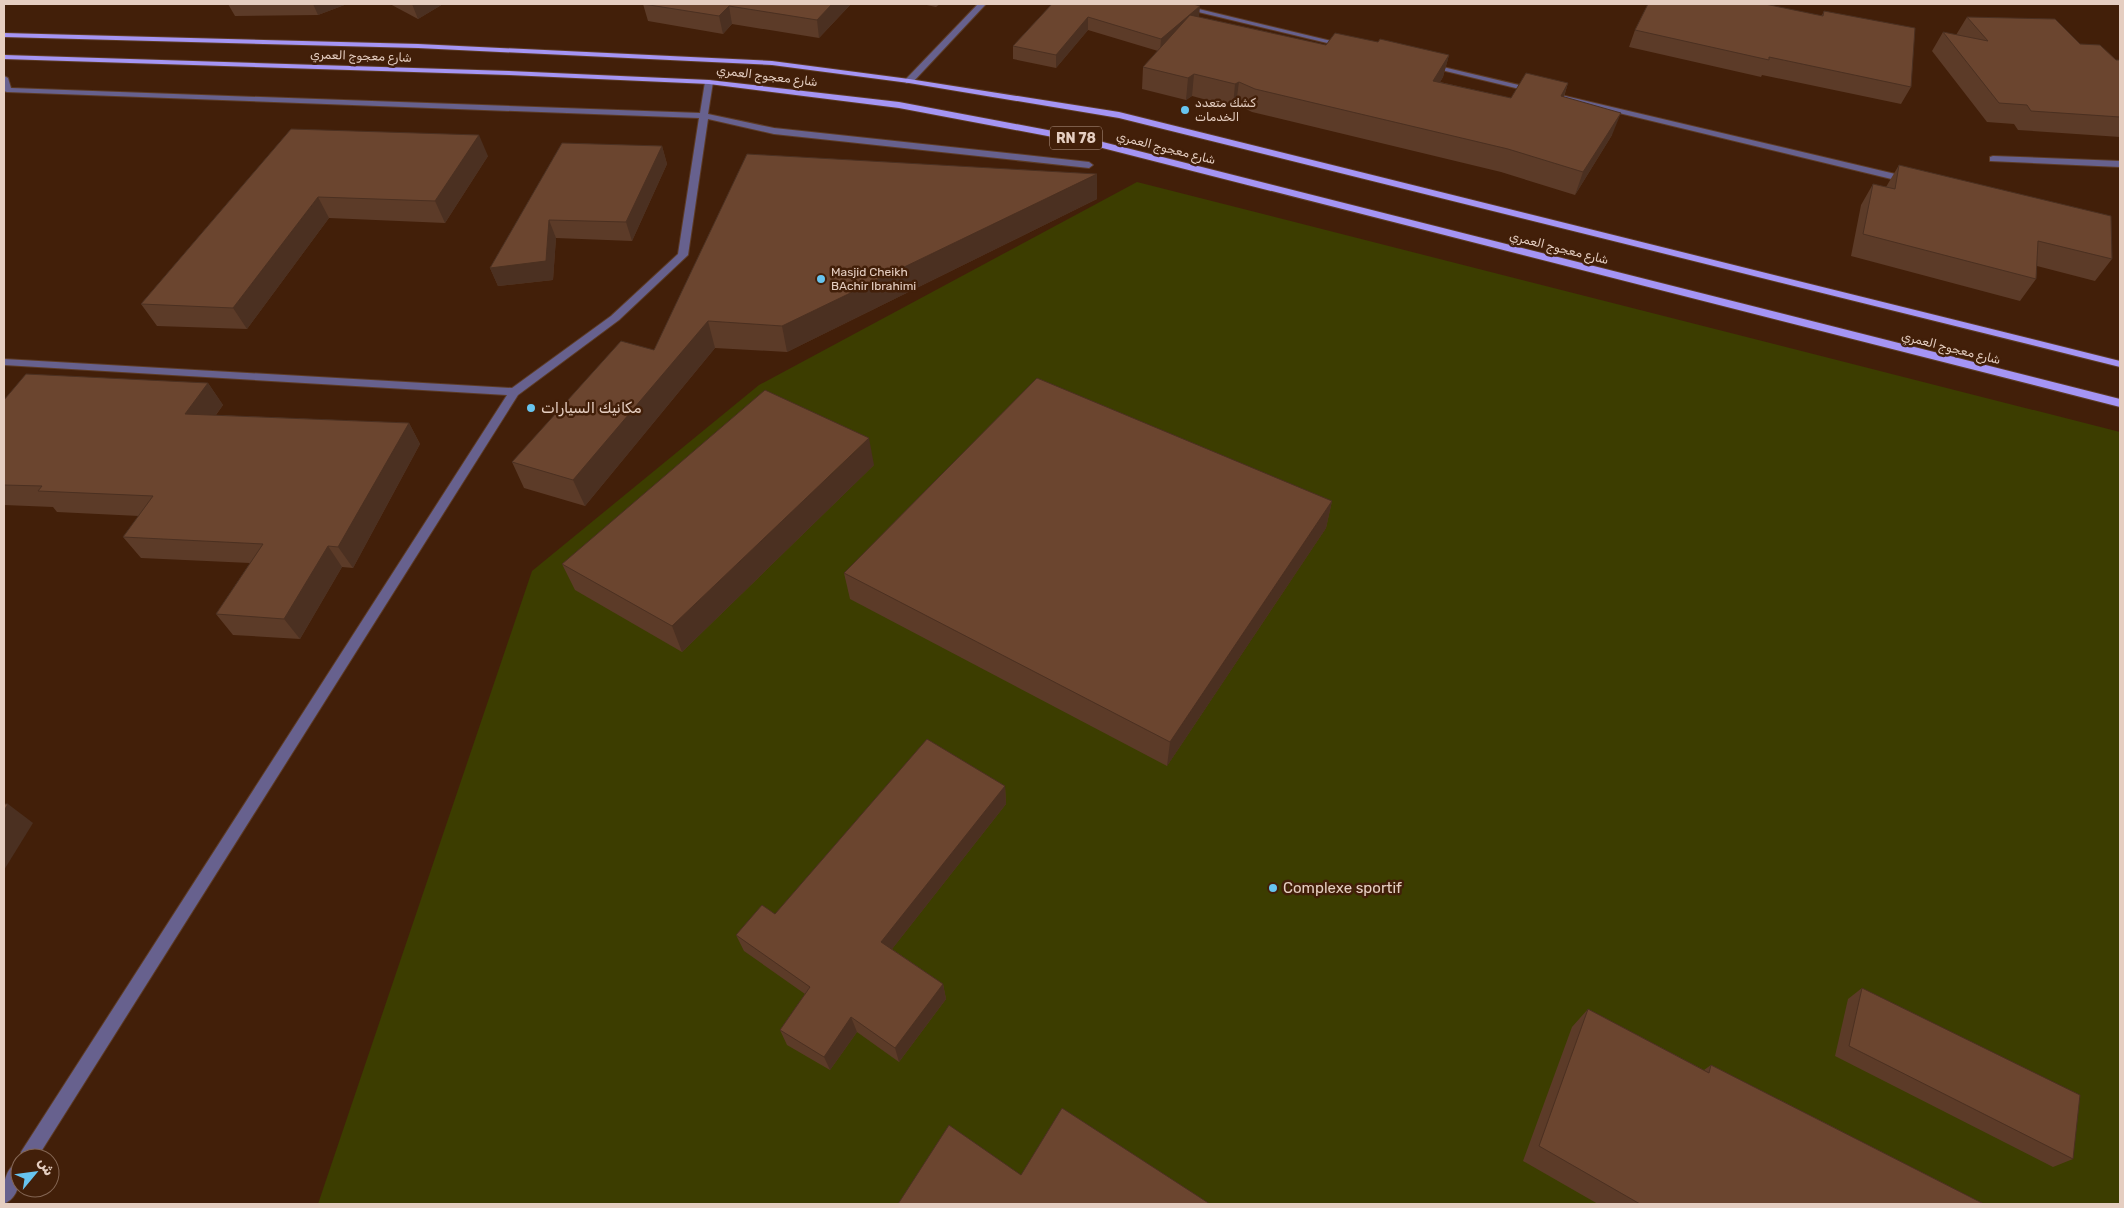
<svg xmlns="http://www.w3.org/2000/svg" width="2124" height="1208" font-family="Rubik,Vazirmatn,sans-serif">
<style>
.green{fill:#3c3d00}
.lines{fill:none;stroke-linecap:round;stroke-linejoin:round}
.minor-casing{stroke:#5c3b26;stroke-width:2}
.major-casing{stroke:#5c3b26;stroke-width:2}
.minor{fill:#67618e;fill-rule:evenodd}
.major{fill:#a595f4;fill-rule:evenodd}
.wall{fill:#5c3b28}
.shaded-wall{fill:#4b3021}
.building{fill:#6b452f;stroke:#4b3021}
.poi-dot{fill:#67c4ef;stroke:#421f09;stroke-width:2}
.labels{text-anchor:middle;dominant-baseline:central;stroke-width:5;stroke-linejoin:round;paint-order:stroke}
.far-street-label{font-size:12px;fill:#e5cec1;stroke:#421f09}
.far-poi-label{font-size:12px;fill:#e5cec1;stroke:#421f09;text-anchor:start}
.shield{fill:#421f09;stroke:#b49a8a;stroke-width:1}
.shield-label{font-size:14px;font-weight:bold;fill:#e5cec1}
.poi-label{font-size:15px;fill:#e5cec1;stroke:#421f09;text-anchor:start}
</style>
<rect width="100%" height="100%" fill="#421f09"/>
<polygon class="green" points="1137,182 2120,432 2120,1204 318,1204 532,571 759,385"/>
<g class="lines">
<defs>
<g id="minor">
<polygon points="978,4 986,4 912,83 906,83 906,79"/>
<polygon points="1165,4 1178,4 1348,45 1344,47"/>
<polygon points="1426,63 1908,177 1912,180 1908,183 1429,67 1425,65"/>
<path d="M 4,76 L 8,78 L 11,88 L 700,113 L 705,82 L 709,80 L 713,82 L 708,114 L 774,128 L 1089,162 L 1093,165 L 1089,168 L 774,134 L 708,119 L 688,255 L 619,320 L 518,395 L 37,1158 L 20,1158 C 20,1175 22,1196 4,1204 C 3,1188 3,1168 20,1161 L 21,1152 L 507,395 L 4,365 L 4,359 L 512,388 L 611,316 L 678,254 L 699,118 L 7,92 L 4,91 Z"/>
<polygon points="1993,156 2120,161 2120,167 1990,161 1990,157"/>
</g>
<g id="major">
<polygon points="4,33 418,44 772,61 909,79 1119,112 2120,361 2120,367 1119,118 909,83 772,65 418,48 4,37"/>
<polygon points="4,55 509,71 709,80 899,102 1079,136 2120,399 2120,407 1079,142 899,108 709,84 509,75 4,59"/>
</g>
</defs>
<use href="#minor" class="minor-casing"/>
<use href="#major" class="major-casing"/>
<use href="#minor" class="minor"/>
<use href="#major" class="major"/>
</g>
<g class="wall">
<polygon points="228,4 347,4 318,15 235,16"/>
<polygon points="390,4 443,4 418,19"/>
<polygon points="643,4 851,4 819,38 732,24 723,34 648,21"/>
<polygon points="922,4 940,4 936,7"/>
<polygon points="1052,4 1199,17 1326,45 1378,42 1449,55 1443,77 1440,82 1511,98 1568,83 1564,97 1612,135 1575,195 1501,172 1252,112 1236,104 1233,107 1192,96 1186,100 1142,89 1143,67 1158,51 1088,30 1056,68 1013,59 1013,46"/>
<polygon points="1824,11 1911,87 1901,104 1762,75 1761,77 1629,47 1635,30 1822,15"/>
<polygon points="1967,17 2080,44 2116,60 2120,60 2120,137 2018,130 2014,124 1987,122 1932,51 1943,32 1956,35"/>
<polygon points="291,129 488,156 445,223 329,218 247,329 157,326 141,304"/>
<polygon points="562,143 662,146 667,164 632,241 556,238 553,280 498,286 490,268"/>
<polygon points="747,154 1097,199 787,352 715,348 585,506 524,488 512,462 654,350"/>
<polygon points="1899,165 2112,259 2095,281 2037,266 2036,279 2020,301 1851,256 1861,205 1873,184 1886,187"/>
<polygon points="208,383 223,405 216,415 409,423 420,444 353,568 342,567 300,639 233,635 216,614 250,563 141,558 123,537 139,516 57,512 53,507 4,505 4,400"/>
<polygon points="874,465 682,652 575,590 562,564"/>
<polygon points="1332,501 1326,528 1167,766 850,599 844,573"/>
<polygon points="1005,786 1006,804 892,949 943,984 946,999 899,1062 857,1032 830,1070 787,1045 780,1030 805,994 744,951 736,935 775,914"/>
<polygon points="1862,988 2073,1159 2053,1167 1835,1056 1848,999"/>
<polygon points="1588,1009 1704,1070 1711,1065 1984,1204 1598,1204 1523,1161 1572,1027"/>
</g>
<g class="shaded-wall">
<polygon points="313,4 347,4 318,15"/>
<polygon points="412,4 443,4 418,19"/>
<polygon points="832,4 851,4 819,38 817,20"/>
<polygon points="729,6 732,24 723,34 719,16"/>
<polygon points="1200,6 1199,18 1160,52 1161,39"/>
<polygon points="1088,17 1088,30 1056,68 1056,55"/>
<polygon points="1449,55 1443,77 1428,103 1433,81"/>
<polygon points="1194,74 1192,96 1186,100 1188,78"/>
<polygon points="1239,82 1236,104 1233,107 1235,84"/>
<polygon points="1568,83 1561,105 1561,96"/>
<polygon points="1621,113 1612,135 1575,195 1583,172"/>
<polygon points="479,135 488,156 445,223 435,201"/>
<polygon points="662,146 667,164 632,241 626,222"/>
<polygon points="1097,174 1097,199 787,352 782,326"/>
<polygon points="318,197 329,218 247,329 233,308"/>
<polygon points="549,220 556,238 553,280 498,286 490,268"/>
<polygon points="708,321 715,348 585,506 573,480"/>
<polygon points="208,383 223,405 201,435 185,414"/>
<polygon points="409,423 420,444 353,568 338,547"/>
<polygon points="869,438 874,465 682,652 672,626"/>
<polygon points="1332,501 1326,528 1167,766 1170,742"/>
<polygon points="328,546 342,567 300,639 284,619"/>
<polygon points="1005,786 1006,804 885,958 881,942"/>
<polygon points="8,804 33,823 4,870 4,811"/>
<polygon points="943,984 946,999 899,1062 895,1048"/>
<polygon points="851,1017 857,1032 830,1070 824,1057"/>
</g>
<g class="building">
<polygon points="643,4 832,4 817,20 729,6 719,16"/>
<polygon points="1052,4 1193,4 1200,6 1161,39 1088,17 1056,55 1013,46"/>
<polygon points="1648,4 1765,4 1823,16 1824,11 1915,28 1911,87 1769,57 1769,60 1635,30"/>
<polygon points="1190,15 1326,45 1335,33 1378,42 1380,39 1449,55 1433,81 1511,98 1526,73 1568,83 1561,96 1621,113 1583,172 1508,149 1255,89 1239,82 1235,84 1194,74 1188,78 1143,67"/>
<polygon points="1967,17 2055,19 2080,44 2100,45 2116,60 2120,60 2120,117 2031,111 2027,105 1999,103 1943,32 1988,41"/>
<polygon points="291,129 479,135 435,201 318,197 233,308 141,304"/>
<polygon points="562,143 662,146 626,222 549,220 546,261 490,268"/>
<polygon points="747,154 1097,174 782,326 708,321 573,480 512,462 621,341 654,350"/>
<polygon points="1899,165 2111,216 2112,259 2038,241 2036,279 1863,234 1873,184 1895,189"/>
<polygon points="26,374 208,383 185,414 409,423 338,547 328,546 284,619 216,614 263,544 123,537 153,496 38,491 42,486 4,485 4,400"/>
<polygon points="1037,378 1332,501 1170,742 844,573"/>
<polygon points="765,390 869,438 672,626 562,564"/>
<polygon points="927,739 1005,786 881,942 943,984 895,1048 851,1017 824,1057 780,1030 810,987 736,935 762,905 775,914"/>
<polygon points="4,804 8,804 4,811"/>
<polygon points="1862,988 2080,1095 2073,1159 1849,1046"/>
<polygon points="1588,1009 1709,1073 1711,1065 1984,1204 1640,1204 1539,1146"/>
<polygon points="1062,1108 1210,1204 898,1204 949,1125 1021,1175"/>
</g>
<g class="poi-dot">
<circle cx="1185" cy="110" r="5"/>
<circle cx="821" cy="279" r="5"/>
<circle cx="531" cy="408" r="5"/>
<circle cx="1273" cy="888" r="5"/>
</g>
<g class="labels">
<g class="far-street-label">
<text transform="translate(361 56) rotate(2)">شارع معجوج العمري</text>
<text transform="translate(767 76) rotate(7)">شارع معجوج العمري</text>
<text transform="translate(1166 148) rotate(14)">شارع معجوج العمري</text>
<text transform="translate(1559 248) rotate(14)">شارع معجوج العمري</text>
<text transform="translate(1951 348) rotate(14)">شارع معجوج العمري</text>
</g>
<g class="far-poi-label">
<text x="1195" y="103">كشك متعدد<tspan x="1195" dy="14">الخدمات</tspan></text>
<text x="831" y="272">Masjid Cheikh<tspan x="831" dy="14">BAchir Ibrahimi</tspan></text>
</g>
<rect class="shield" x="1050" y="126.5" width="52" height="23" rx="4"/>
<g class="shield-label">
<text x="1076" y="138">RN 78</text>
</g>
<g class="poi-label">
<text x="541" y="408">مكانيك السيارات</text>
<text x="1283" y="888">Complexe sportif</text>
</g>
</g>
<rect width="2124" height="1208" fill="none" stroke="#e5cec1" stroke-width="10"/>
<g transform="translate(35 1173) rotate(61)"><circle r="24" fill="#421f09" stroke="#836553"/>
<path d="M0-4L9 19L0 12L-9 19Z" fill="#67c4ef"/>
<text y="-8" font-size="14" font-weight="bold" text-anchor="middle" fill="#e5cec1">ش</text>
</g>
</svg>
